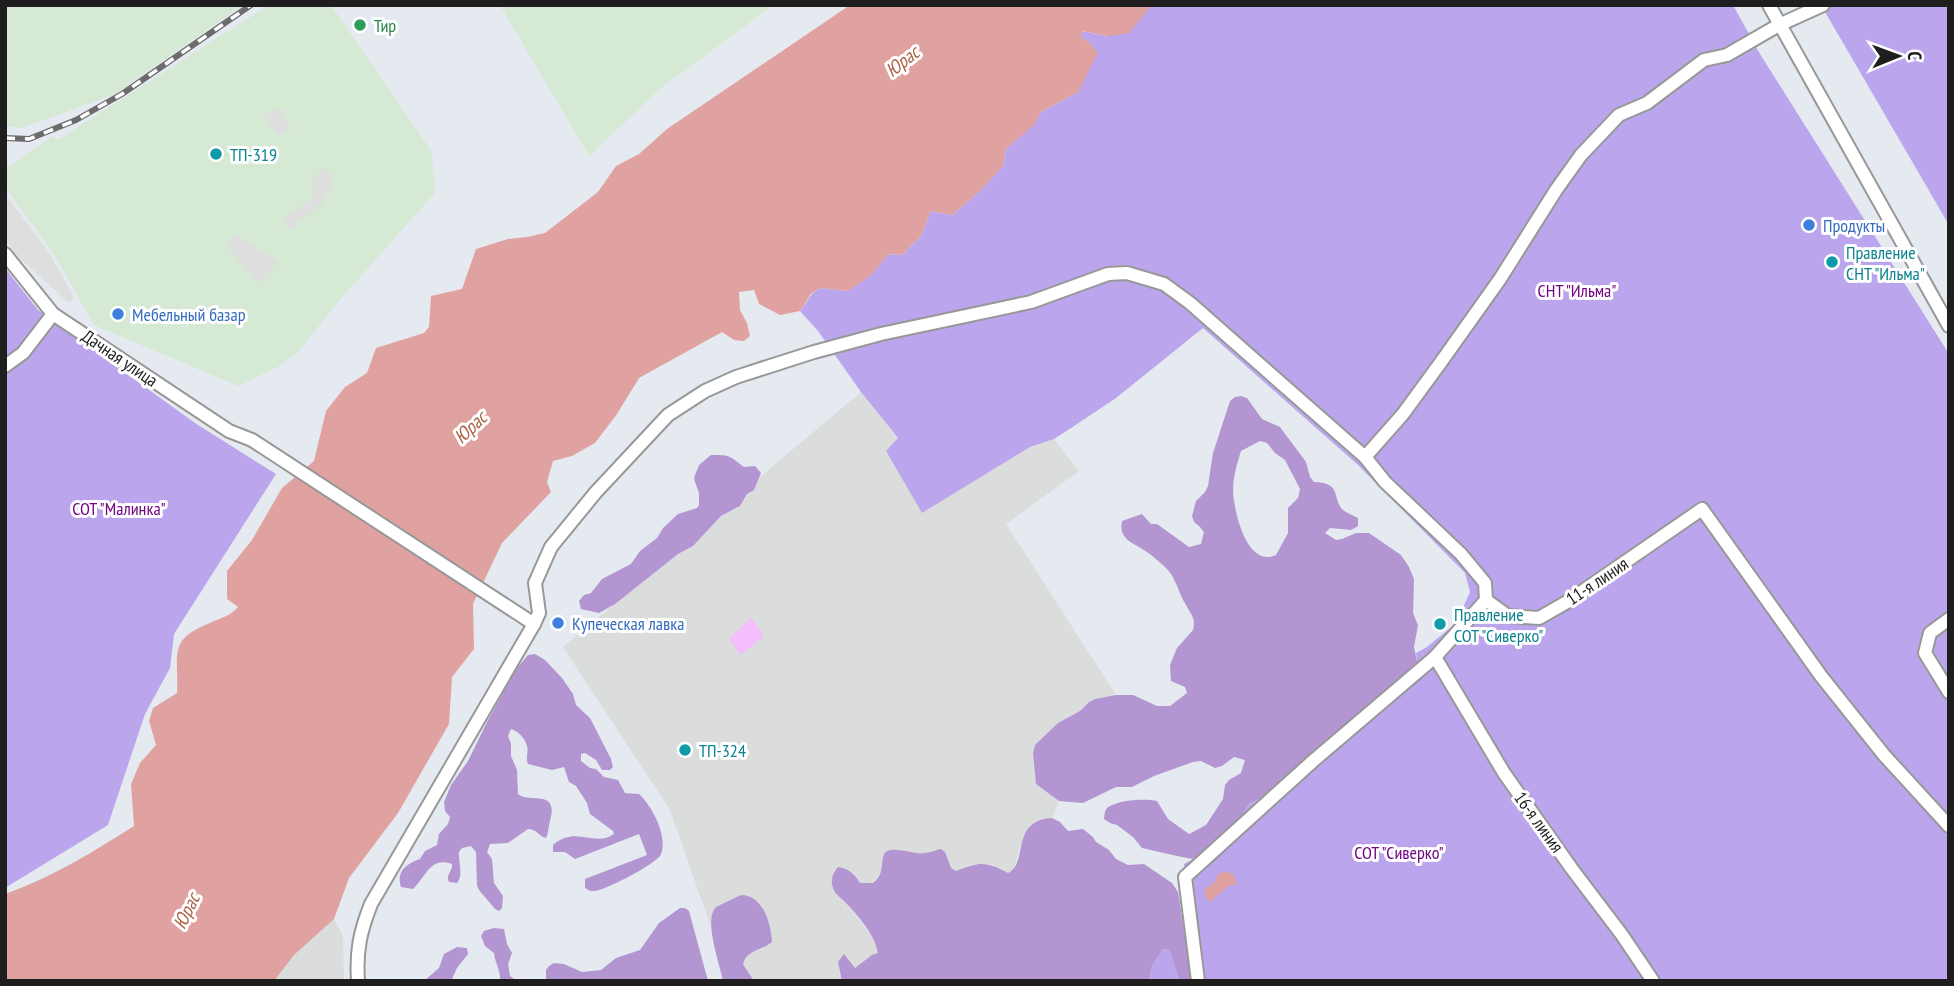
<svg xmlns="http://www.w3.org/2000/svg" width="1954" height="986" font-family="'PT Sans Narrow',sans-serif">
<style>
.residential{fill:#dbdcdc}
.industrial{fill:#d6e9d5}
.grass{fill:#bba6ed}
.forest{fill:#b396d1;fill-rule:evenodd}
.park{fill:#f4befc}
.parking{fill:#dedede}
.water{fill:#e0a2a1}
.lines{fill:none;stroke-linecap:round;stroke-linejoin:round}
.street-casing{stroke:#989898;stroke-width:16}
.street{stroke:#fff;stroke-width:12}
.rail-casing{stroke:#6c6c6c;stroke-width:6}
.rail{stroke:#fff;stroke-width:3.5;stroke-dasharray:10;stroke-linecap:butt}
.leisure-dot{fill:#2e9e5b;stroke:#fff;stroke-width:2.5}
.culture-dot{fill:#0f9aa8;stroke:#fff;stroke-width:2.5}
.shop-dot{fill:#3f7fe0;stroke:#fff;stroke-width:2.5}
.labels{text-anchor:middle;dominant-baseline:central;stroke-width:6;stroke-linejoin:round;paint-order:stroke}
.leisure-label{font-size:18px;fill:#27864d;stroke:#fff;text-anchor:start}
.culture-label{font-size:18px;fill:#0d838f;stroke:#fff;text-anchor:start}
.shop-label{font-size:18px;fill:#366cbe;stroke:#fff;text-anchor:start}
.park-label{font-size:18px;fill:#720583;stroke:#fff}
.street-label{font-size:18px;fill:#1e1e1e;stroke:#fff}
.water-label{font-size:19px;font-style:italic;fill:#ab6042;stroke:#fff}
</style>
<rect width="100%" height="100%" fill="#e4eaf0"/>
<g class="residential">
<polygon points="861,392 898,439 1030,447 1054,439 1079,471 1006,524 1116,695 1089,702 1080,711 1058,723 1050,733 1039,740 1042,787 1059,801 1052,818 1043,819 1034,822 1030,826 1020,847 1013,871 1008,873 989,864 969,865 956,871 951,868 945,853 941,849 927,853 908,853 903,850 883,854 883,869 873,883 860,883 854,873 849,870 838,867 834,870 832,886 854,912 871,936 877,946 878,954 872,956 855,968 844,954 839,968 842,981 754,981 743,963 745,957 749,953 763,949 772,933 759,901 736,897 727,903 722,903 711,924 712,930 670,810 563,647 625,595 678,554 693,546 721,516 737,509 745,499 747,494 751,493 760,477"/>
<polygon points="334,919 343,936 344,981 274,981 294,955"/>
</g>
<g class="industrial">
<polygon points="5,5 243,5 115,94 22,128 5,126"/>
<polygon points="269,5 331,5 432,152 435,193 337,303 299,351 280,366 238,386 94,325 52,251 5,187 5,169 53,136 58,140"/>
<polygon points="500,5 773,5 661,88 589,156"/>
</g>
<g class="grass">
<polygon points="1150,5 1733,5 1760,54 1949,354 1949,981 1193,981 1184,864 1197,857 1238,822 1249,804 1272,792 1297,770 1313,751 1352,719 1358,716 1417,661 1416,653 1427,647 1456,623 1470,592 1465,573 1358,465 1203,328 1116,398 1068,430 1054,439 1030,447 922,513 886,451 898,438 861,392 818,331 800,311 812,294 820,288 848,291 869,276 889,254 902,255 921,236 931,211 952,215 981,190 1003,166 1006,149 1033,125 1041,112 1078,92 1091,44 1081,37 1081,31 1108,36 1150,7"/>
<polygon points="1821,5 1949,5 1949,225"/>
<polygon points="5,268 38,310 195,423 276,474 174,634 170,668 145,714 108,825 5,888"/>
<polygon points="1163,949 1168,950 1171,954 1179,981 1149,981 1152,966"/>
</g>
<g class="forest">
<path d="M 1241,396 L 1247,398 L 1262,419 L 1280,427 L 1306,462 L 1310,477 L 1314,482 C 1342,483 1332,497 1342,509 C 1346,513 1353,515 1358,518 L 1358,526 L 1351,530 L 1330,528 L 1325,533 L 1336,540 L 1342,539 L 1356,533 L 1369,533 L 1401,555 L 1409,567 L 1414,579 L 1413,613 L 1418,625 L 1414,647 L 1417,661 L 1412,671 L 1358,716 L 1352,719 L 1313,751 L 1297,770 L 1272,792 L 1249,804 L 1238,822 L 1203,854 L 1197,857 L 1192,859 L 1177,856 L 1142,848 L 1133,837 L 1117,825 L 1110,823 L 1104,819 C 1105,814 1104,811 1108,807 C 1119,800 1144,798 1157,801 L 1168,819 L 1189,834 L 1206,825 L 1223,799 L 1225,785 L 1229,780 L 1241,773 L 1245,760 L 1234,757 L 1222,766 L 1215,768 L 1201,761 L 1193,762 L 1154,776 L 1132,787 L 1116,787 L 1083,803 L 1059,801 L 1036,784 L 1033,753 L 1035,745 L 1058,723 L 1080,711 L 1089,702 L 1095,699 L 1116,695 L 1133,695 L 1157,706 L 1170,706 L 1187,693 L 1185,687 L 1171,681 L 1170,665 L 1177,648 L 1193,630 C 1196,618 1191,615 1186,605 C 1179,594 1176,579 1168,570 C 1162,564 1154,557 1147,552 C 1134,543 1118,540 1122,521 L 1142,514 L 1151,524 L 1157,524 L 1189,547 L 1201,544 L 1204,532 L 1200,527 L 1194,522 L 1192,516 L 1196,501 L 1205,492 L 1208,486 L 1213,453 L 1230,401 L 1235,397 ZM 1260,441 L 1267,443 L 1275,453 L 1285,460 L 1300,489 L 1298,498 L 1288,508 L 1288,533 L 1276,555 C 1249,567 1237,521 1234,501 C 1231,484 1236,467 1241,451 Z"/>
<path d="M 711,455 C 731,455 728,455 744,467 L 755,466 L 761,473 L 754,490 L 747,494 L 740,506 L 721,516 L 693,546 L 678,554 L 615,604 L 599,613 L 581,609 L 579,601 L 584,595 L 591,593 L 602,579 L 631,564 L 640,551 L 657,538 L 663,528 L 678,514 L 697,508 L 699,505 L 699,493 L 694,479 L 695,475 L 699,465 Z"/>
<path d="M 535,654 L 545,660 L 562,678 L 573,694 L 576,705 L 590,718 L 611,759 L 613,767 L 610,770 L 602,770 L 596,760 L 585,753 L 581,754 L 581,761 L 590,768 L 596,769 L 604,777 L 618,780 L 625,793 L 639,794 C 652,806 668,836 661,854 C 658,863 606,890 595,891 C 589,891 590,891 585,888 L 585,879 L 647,855 L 639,834 L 575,859 L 565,852 L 553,852 L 553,845 C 576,825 595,848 614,834 L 613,831 L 590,814 L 587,803 L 576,786 L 569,782 L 564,767 L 552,770 L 528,764 C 525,756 529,753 527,746 C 525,738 518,731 511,729 L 508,736 L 511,744 L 511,756 L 517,770 L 518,794 C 530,804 559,788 550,821 C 548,827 549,832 546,838 C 538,836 537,829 528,829 L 508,843 L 490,844 L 487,852 L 492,859 L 494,883 L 503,896 L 502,908 L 499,911 L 495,909 L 479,890 L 477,886 L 476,852 L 471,846 L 462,848 L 459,852 C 458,862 464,874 457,883 L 449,882 C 445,875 453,871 452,864 C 430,856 426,877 413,889 L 401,887 C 396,871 406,864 420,859 L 425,851 L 437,845 L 439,834 L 448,824 L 450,817 L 445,811 L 444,802 L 451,785 L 468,761 L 488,720 L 516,669 L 528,655 Z"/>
<path d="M 1052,818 L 1060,822 L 1068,831 L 1083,829 L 1093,837 L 1096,842 L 1109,850 L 1116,859 L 1128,865 L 1144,864 L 1172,883 L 1178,892 L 1179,898 L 1192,981 L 1179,981 L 1171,954 L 1168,950 L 1163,949 L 1152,966 L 1149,981 L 842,981 L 838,962 L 844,954 L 855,968 L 872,955 L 878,953 C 875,935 857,914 844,901 C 840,897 834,893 833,888 C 830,881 833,872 838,867 C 849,869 854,873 860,883 L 873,883 C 883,875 881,868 883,857 C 886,842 913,855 924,853 C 930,853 935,850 941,849 L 945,852 L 951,868 L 956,871 C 980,862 985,861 1008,873 C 1029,863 1010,820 1052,818 Z"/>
<path d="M 741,895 C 763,895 771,923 772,942 C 761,951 746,950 743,964 L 754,981 L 723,981 C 720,964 704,922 715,908 C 717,906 737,897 741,895 Z"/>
<polygon points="680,908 685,908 689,911 708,981 546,981 546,970 549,966 554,963 564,964 582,972 601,970 616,958 640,950 659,923"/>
<path d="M 494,928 L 504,929 L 507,944 L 512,953 L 508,964 L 510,976 L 514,979 L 529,981 L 500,981 C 501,971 495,963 494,953 L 485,946 L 481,936 L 484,931 Z"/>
<polygon points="457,947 467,948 468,954 457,968 451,981 424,981 439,968 444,954"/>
</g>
<polygon class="park" points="751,618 764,636 741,655 729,639"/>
<g class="parking">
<polygon points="278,108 291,129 280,136 263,117"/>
<polygon points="326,167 334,179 322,204 289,230 284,219 312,199 313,178"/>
<polygon points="5,194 49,253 74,297 69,303 15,254 5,237"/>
<polygon points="237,235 278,262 258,284 226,245"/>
</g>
<g class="water">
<path d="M 850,5 L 1150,5 L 1150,7 L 1129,33 L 1108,36 L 1082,31 L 1081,37 L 1091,44 L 1098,53 L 1078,92 L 1041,112 L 1034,125 L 1006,149 L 1003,166 L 981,190 L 952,215 L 931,211 L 921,236 L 902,255 L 889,254 L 869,277 L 848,291 L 820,288 L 811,294 L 800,311 L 780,315 L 759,304 L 754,290 L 739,292 L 740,310 L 747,323 L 750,336 L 744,341 L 734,340 L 722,332 L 639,378 L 617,414 L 595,443 L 572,456 L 553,461 L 547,482 L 551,492 L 502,543 L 473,604 L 474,649 L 452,677 L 449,724 L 398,813 L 349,878 L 334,919 L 294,955 L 274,981 L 5,981 L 5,894 C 51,878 93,852 134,826 L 131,784 L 140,763 L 156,745 L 149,721 L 153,708 L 177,693 C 179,654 167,640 210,623 C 220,618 231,616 238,607 L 227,599 L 227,571 L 252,540 L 282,488 L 314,461 L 326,411 L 345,387 L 367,373 L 376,348 L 424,333 L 429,327 L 431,296 L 462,289 L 476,249 L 508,239 L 527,237 L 545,233 L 598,192 L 616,166 L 639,154 L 667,129 Z"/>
<polygon points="1223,871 1233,874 1237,884 1228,886 1210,902 1205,896 1205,889 1215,882 1218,875"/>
</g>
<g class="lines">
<defs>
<g id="street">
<polyline points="1769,5 1949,326"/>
<polyline points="5,254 53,314 229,431 252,440 534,624"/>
<polyline points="5,366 23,353 53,314"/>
<polyline points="1486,600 1508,616 1539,618 1567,602 1702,509 1821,676 1884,755 1949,826"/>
<polyline points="1949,619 1930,633 1925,653 1949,692"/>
<polyline points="1435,657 1504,773 1572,869 1622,935 1653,981"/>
<path d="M 358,981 C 356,951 360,932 371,904 L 534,624 L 539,613 L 535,583 L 551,547 L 596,492 L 668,415 L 705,391 L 736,377 L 814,352 L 881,334 L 1031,302 L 1108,274 L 1127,273 L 1164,284 L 1190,303 L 1365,457 L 1403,414 L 1441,362 L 1500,279 L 1556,190 L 1581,155 L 1619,115 L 1647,103 L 1704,60 L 1727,55 L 1779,25 L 1823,5"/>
<polyline points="1198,981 1185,877 1313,761 1435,657 1486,600 1485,583 1461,554 1385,482 1365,457"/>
</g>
</defs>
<use href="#street" class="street-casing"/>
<use href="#street" class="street"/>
<defs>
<polyline id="rail" points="5,138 29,139 76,120 122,94 251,5"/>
</defs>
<use href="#rail" class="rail-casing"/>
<use href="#rail" class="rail"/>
</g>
<circle class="leisure-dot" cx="360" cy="25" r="7"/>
<g class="culture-dot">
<circle cx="216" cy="154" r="7"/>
<circle cx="1832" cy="262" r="7"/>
<circle cx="1440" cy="624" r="7"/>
<circle cx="685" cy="750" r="7"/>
</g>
<g class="shop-dot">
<circle cx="1809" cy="225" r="7"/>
<circle cx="118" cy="314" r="7"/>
<circle cx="558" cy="623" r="7"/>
</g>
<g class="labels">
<g class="leisure-label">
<text x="374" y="25">Тир</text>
</g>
<g class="culture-label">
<text x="230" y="154">ТП-319</text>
<text x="1846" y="252">Правление<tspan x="1846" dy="21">СНТ "Ильма"</tspan></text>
<text x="1454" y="614">Правление<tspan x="1454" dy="21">СОТ "Сиверко"</tspan></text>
<text x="699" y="750">ТП-324</text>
</g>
<g class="shop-label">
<text x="1823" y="225">Продукты</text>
<text x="132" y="314">Мебельный базар</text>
<text x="572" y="623">Купеческая лавка</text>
</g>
<g class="park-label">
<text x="1577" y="290">СНТ "Ильма"</text>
<text x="119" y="508">СОТ "Малинка"</text>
<text x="1399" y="852">СОТ "Сиверко"</text>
</g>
<g class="street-label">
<text transform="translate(120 358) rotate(34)">Дачная улица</text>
<text transform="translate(1597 581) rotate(-34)">11-я линия</text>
<text transform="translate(1539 822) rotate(54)">16-я линия</text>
</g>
<g class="water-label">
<text transform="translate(902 61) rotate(-38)">Юрас</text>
<text transform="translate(470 427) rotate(-43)">Юрас</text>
<text transform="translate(186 911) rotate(-64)">Юрас</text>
</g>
</g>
<rect width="1954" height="986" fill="none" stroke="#1e1e1e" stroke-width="14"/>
<g transform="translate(1898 56) rotate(89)" stroke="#ffffff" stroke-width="5" paint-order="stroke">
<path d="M0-5L12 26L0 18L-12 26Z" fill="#1e1e1e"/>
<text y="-10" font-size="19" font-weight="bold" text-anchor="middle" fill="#1e1e1e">С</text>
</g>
</svg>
